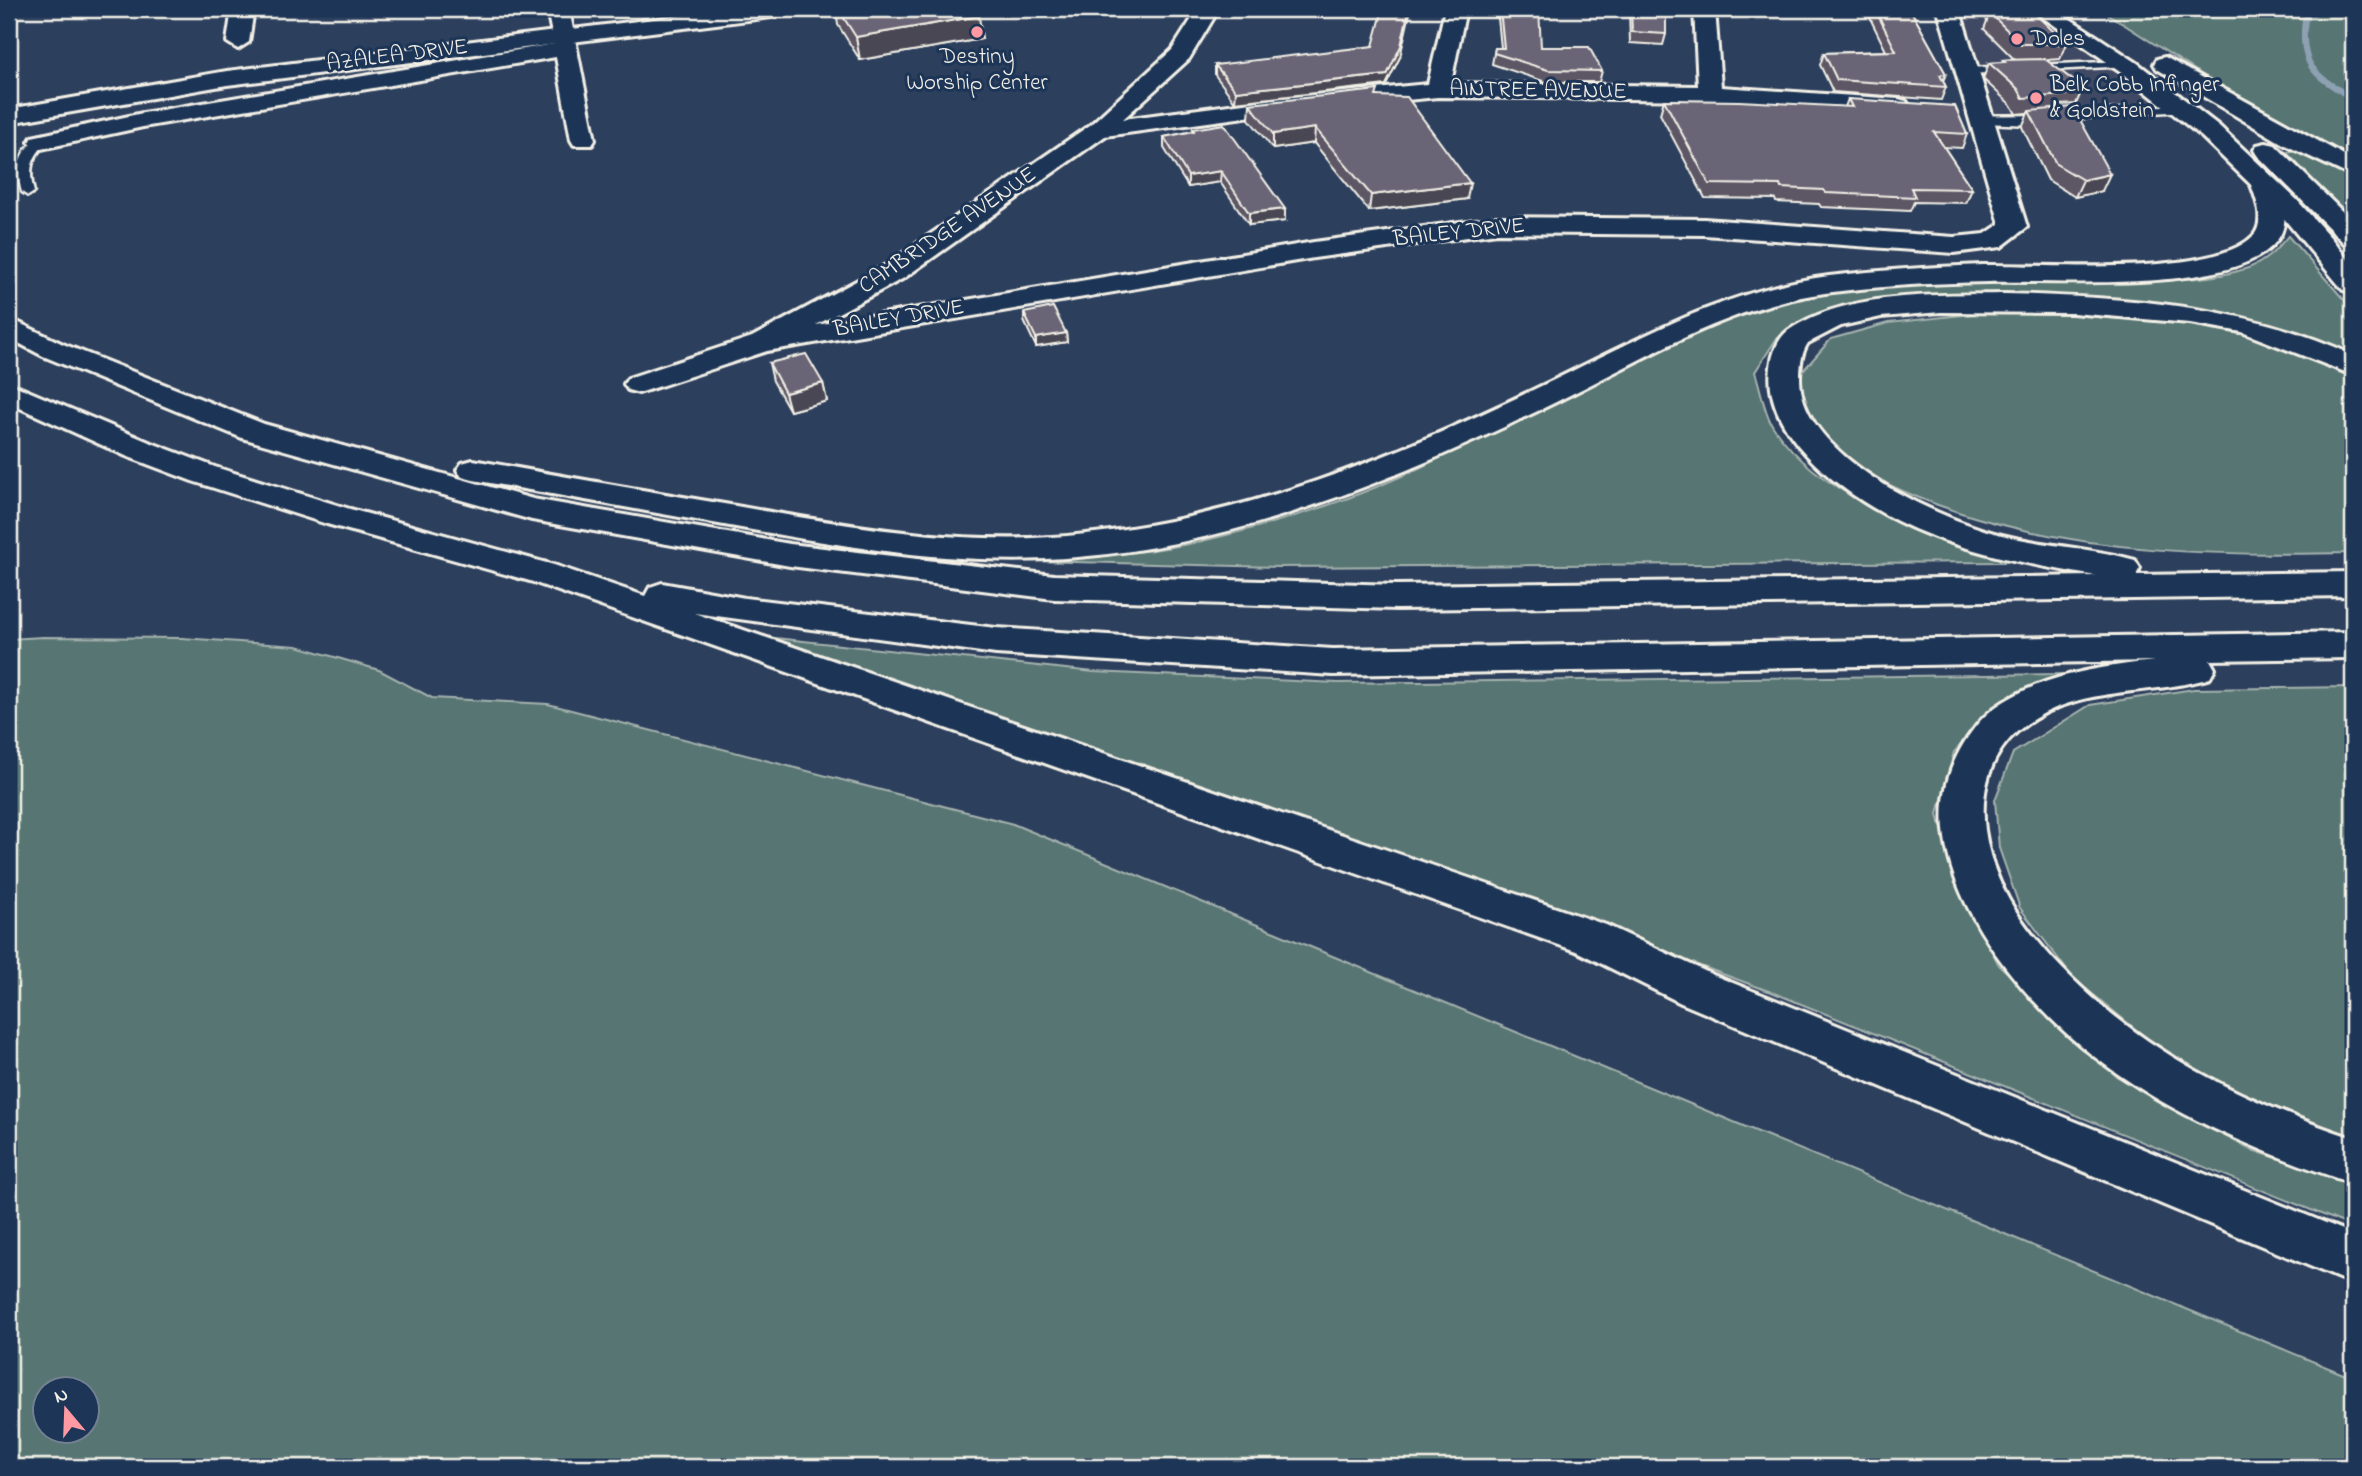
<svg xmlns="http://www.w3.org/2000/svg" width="2362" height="1476" font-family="'Indie Flower',sans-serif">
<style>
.built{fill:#3f4a64}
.green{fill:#577573;stroke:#a6b3ae;stroke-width:2;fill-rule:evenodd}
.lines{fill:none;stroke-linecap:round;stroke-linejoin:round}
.stream{stroke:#8da1b3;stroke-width:6}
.lane-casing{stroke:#f4f1e8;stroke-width:5}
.street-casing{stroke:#f4f1e8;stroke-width:6}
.secondary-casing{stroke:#f4f1e8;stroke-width:6}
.primary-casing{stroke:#f4f1e8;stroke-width:6}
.highway-casing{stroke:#f4f1e8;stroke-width:6}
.lane{fill:#1d3557;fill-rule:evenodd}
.street{fill:#1d3557;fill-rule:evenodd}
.secondary{fill:#1d3557;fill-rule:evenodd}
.primary{fill:#1d3557;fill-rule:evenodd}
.highway{fill:#1d3557;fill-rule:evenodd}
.wall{fill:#5b5765;stroke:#f4f1e8;stroke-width:2}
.shaded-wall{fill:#4a4753;stroke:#f4f1e8;stroke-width:2}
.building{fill:#6a6576;stroke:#f4f1e8;stroke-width:2}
.poi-dot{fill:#ff9aa2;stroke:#1d3557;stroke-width:2.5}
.labels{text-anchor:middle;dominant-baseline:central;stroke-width:6;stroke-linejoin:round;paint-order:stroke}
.far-poi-label{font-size:23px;fill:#f4f1e8;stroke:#1d3557;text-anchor:start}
.far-street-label{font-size:23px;fill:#f4f1e8;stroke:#1d3557}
</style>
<rect width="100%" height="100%" fill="#2c3f5d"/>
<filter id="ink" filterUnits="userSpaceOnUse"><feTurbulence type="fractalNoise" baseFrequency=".0143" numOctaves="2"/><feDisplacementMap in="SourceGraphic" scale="14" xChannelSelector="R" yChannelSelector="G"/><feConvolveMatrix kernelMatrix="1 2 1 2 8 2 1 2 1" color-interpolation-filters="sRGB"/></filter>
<g filter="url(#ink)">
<polygon class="built" points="1945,9 2029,9 2111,63 2170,114 1984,125 1949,11"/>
<g class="green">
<polygon points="2100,9 2353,9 2353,165 2302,139"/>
<polygon points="2286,152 2297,152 2353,179 2353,222"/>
<path d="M 2288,236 L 2353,310 L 2353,359 L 2301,332 L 2106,297 L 2000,293 L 1910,299 L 1825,313 L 1777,338 L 1755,372 C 1761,389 1764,414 1774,428 C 1826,503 1920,526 2002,551 L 2004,562 L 1278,567 L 1031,561 C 1087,556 1147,554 1202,541 C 1270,525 1341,504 1404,475 C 1536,414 1668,327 1811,297 C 1906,278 2007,279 2103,279 C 2151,279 2201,284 2248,268 C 2266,262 2276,250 2288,236 Z"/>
<path d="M 2009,310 L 2186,324 L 2256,337 L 2353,378 L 2353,553 C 2219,556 2087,554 1958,512 C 1910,496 1864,477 1826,443 C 1815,433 1806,417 1798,405 L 1801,373 L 1831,339 L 1888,323 Z"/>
<polygon points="748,635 1094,672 1338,683 2070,674 2003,702 1954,752 1938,814 1953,879 1999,965 2116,1076 2249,1149 2353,1183 2353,1227 1774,993 1559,914"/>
<path d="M 43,637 L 182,638 L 297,646 L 379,670 L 432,698 L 548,704 L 1013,824 L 2353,1378 L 2353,1467 L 9,1467 L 9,639 ZM 88,1388 L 88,1430 L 46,1430 L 46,1388 Z"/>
<polygon points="2353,687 2353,1136 2307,1123 2173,1060 2073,978 2020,908 1999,848 1995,800 2013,753 2090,705 2194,689"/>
</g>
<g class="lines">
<path class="stream" d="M 2321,9 L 2305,19 C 2299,67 2315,75 2353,99"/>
<defs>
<g id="lane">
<polygon points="1945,9 1967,9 1949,14 1944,11"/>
<polygon points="1980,9 1990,9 2003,25 2002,27 1994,27"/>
<polygon points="2127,61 2131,62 2131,66 1968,74 1962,71 1968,68"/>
<path d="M 2182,105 L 2186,107 L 2186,111 L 2101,116 L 2033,125 L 1982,123 L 1976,119 L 1982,115 C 2049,118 2115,108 2182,105 Z"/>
<path d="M 37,139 L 47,142 C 31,158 28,169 34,192 L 28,196 L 22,192 C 16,170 17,153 37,139 Z"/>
</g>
<g id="street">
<polygon points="232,9 254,9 249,42 238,49 227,42"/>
<polygon points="547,9 569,9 595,140 592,145 574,145 571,140 556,57 143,127 41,149 32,147 29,142 32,137 143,113 554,44"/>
<polygon points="1198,9 1219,9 1189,59 1123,119 1282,98 1428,84 1445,9 1466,9 1451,83 1698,86 1694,9 1715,9 1721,87 1898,99 1906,101 1910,106 1906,111 1898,113 1710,100 1438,97 1282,112 1105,136 904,278 816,325 1314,242 1497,217 1704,219 1954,237 1985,234 2000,224 1939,14 1935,9 1960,11 2027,227 2001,247 1954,253 1704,235 1497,233 1314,258 767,351 639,393 628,390 624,384 628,378 752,337 884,266 1090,125 1172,50"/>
</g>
<polygon id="secondary" points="737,9 798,9 787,15 227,85 9,123 9,109 227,71"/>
<g id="primary">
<polygon points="2031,9 2055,9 2136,62 2219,126 2296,199 2331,238 2353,266 2353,292 2343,290 2277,210 2202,137 2120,71"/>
<polygon points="2266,143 2275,145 2353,222 2353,245 2344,243 2257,155 2254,150 2257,145"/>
</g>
<g id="highway">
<polygon points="2165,57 2353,160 2353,177 2285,145 2157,69 2154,64 2157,59"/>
<path d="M 2263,174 L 2272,177 L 2276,182 C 2283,204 2292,226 2273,245 C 2227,294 2055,280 1989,282 C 1934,283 1879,286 1825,293 C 1728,306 1642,360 1556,402 C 1407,475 1246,543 1078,557 C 964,567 852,548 741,528 C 651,512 562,496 473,480 L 462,477 L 457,470 L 462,463 L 473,460 C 561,476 648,491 736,506 C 851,526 969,548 1086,534 C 1245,517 1394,457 1537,388 C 1632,343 1724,289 1829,276 C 1880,270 1931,267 1982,265 C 2040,264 2213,278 2253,236 C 2266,222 2256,198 2250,182 L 2254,177 Z"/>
<path d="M 2006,294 C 2126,298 2243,304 2353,355 L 2353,375 L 2242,332 L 2190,323 L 2073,313 L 1941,312 L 1881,317 L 1841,326 L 1808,343 C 1801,353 1800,367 1800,379 C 1801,455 1930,515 1994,533 C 2040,546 2089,547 2135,560 L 2140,568 L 2136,575 L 2353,572 L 2353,596 L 1397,609 L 1054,599 L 790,566 L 532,520 L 242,438 L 43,356 L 9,338 L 9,318 L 63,344 L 264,424 L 533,499 L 790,544 L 1054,575 L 1397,585 L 2096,576 C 2026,564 1951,550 1888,516 C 1837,489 1762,431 1771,367 C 1772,354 1778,338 1789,330 C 1847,291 1940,295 2006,294 Z"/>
<path d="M 9,383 L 149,442 L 215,467 L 350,509 L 554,565 L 645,596 L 650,587 L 662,583 L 745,598 L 996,628 L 1333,649 L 2353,632 L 2353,658 L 2210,660 L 2215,669 L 2210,678 C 2146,697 2074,684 2019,730 C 1989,755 1980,793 1985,830 C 1992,882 2019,921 2053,959 C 2136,1049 2239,1100 2353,1138 L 2353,1184 C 2256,1150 2161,1112 2081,1046 C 2005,982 1903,853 1960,750 C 1969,734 1979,720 1993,709 C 2039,675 2099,667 2154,661 L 1333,675 L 996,654 L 694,613 L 1606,925 L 1713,975 L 2353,1234 L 2353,1284 L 1681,1003 L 1576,951 L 530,581 L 327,524 L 192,481 L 126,456 L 9,403 Z"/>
</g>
</defs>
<use href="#lane" class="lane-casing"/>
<use href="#street" class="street-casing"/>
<use href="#secondary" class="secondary-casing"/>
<use href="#primary" class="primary-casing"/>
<use href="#highway" class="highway-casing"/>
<use href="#lane" class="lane"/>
<use href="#street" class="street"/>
<use href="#secondary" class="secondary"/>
<use href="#primary" class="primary"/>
<use href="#highway" class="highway"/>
</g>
<g class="wall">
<polygon points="836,9 972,9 982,39 860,60 838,25"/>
<polygon points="1499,9 1541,47 1602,71 1599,82 1546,82 1492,64 1495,48 1501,48 1498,18"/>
<polygon points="1629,9 1666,9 1666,34 1663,45 1630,43"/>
<polygon points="1756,9 1793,9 1792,14 1757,12"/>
<polygon points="1870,9 1910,9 1946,74 1943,81 1946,87 1941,100 1833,92 1820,65 1824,53 1886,51 1868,14"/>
<polygon points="1990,13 2067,44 2060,59 2046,60 2083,88 2076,104 2061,105 2060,108 2102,191 2075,197 2048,180 2022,127 2028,113 2016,114 2011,105 1983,79 1989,63 2002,62 2003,60 2014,59 1984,29"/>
<polygon points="1400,57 1386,85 1235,102 1215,75 1215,65"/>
<polygon points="1378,96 1467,199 1369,211 1314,143 1273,149 1249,119 1250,104"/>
<polygon points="1848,99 1967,134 1962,148 1944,147 1972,189 1966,203 1914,202 1910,211 1821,207 1819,204 1776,202 1775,199 1705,198 1660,114 1664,100 1845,107"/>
<polygon points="1193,129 1285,221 1249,225 1220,182 1188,187 1164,148 1164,137 1193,131"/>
<polygon points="1024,313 1066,333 1067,342 1036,347 1024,321"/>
<polygon points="769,363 823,383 827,401 790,411 773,381"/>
</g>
<g class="shaded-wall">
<polygon points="1409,9 1411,9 1400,57 1386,85 1235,102 1236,91 1387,75"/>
<polygon points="979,16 982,39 860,60 856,37"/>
<polygon points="1315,128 1314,143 1273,149 1273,134"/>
<polygon points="1221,171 1220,182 1188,187 1188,176"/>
<polygon points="2110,174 2102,191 2075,197 2083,180"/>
<polygon points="1470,183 1467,199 1369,211 1371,195"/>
<polygon points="1285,209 1285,221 1249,225 1249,213"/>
<polygon points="1066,333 1067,342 1036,347 1036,338"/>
<polygon points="823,383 827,401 790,411 785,393"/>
</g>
<g class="building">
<polygon points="838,9 972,9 979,16 856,37"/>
<polygon points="1383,9 1409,9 1401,46 1387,75 1236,91 1215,65 1373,46"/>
<polygon points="1500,9 1539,9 1541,47 1589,47 1602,71 1548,70 1494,53 1495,48 1504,48"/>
<polygon points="1631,9 1666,9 1666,34 1632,32"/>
<polygon points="1875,9 1910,9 1946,74 1940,75 1946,87 1837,80 1824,53 1896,51"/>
<polygon points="1990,13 2034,13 2067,44 2021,44"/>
<polygon points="2045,59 2083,88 2063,90 2066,95 2023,98 2018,89 1989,63 2005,62 2003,60"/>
<polygon points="1378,90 1376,96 1407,97 1470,183 1371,195 1315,128 1273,134 1250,104"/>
<polygon points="1848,99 1955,106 1967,134 1934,132 1972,189 1911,188 1915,197 1826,193 1824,190 1781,188 1780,185 1709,184 1664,100 1739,101 1852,107"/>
<polygon points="2073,107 2110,174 2083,180 2056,164 2029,111"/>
<polygon points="1224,124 1285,209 1249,213 1221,171 1188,176 1164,137 1194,131 1193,129"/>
<polygon points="1053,307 1066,333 1036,338 1024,313"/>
<polygon points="806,354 823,383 785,393 769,363"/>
</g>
</g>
<g class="poi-dot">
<circle cx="977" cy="32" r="7"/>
<circle cx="2017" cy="39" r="7"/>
<circle cx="2036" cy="98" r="7"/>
</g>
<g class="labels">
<g class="far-poi-label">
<text x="2031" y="39">Doles</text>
<text x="977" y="57" text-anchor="middle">Destiny<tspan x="977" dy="26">Worship Center</tspan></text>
<text x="2050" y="85">Belk Cobb Infinger<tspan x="2050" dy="26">&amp; Goldstein</tspan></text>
</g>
<g class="far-street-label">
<text transform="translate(397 56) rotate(-7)">AZALEA DRIVE</text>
<text transform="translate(1538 91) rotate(1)">AINTREE AVENUE</text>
<text transform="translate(948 231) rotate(-34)">CAMBRIDGE AVENUE</text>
<text transform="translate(1459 233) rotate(-6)">BAILEY DRIVE</text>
<text transform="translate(899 319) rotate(-10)">BAILEY DRIVE</text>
</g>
</g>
<rect width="2362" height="1476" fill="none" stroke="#1d3557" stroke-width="35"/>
<rect x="18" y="18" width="2327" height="1441" fill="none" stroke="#f4f1e8" stroke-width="2.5" filter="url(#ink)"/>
<g transform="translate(66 1410) rotate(341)"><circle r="33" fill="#1d3557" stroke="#738091" stroke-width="2"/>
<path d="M0-5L12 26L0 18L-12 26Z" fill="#ff9aa2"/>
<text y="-10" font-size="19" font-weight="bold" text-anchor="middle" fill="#f4f1e8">N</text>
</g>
</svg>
